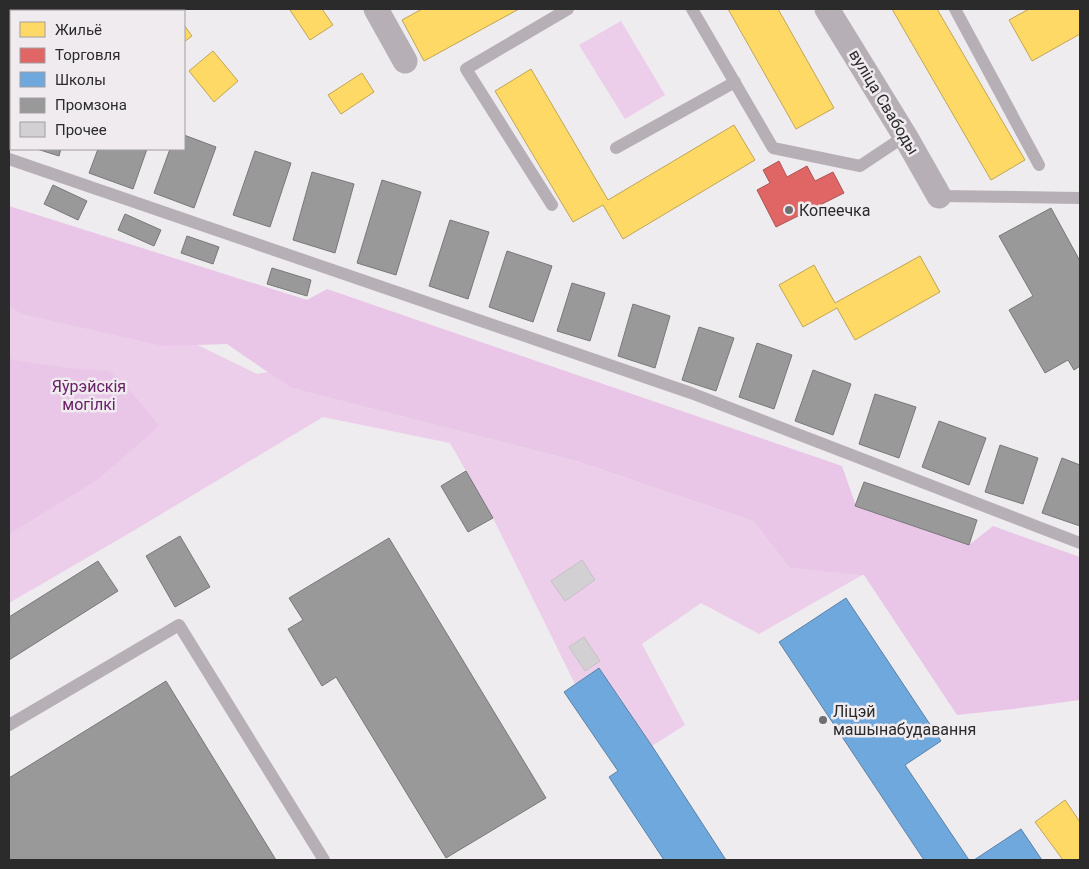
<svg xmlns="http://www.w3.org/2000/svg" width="1089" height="869" font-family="Roboto,sans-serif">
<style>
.green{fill:#eccdea}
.forest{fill:#e9c6e7}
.homes{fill:#ffd966;stroke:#c0a555}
.shops{fill:#e06666;stroke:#aa5455}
.schools{fill:#6fa8dc;stroke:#5b82a7}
.industry{fill:#999;stroke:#787878}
.building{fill:#d2d0d2;stroke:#c4c2c4}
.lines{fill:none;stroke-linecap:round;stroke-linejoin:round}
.lane{stroke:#b7afb6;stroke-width:12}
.street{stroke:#b7afb6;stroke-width:25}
.poi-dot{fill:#706f70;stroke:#efebef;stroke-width:2}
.labels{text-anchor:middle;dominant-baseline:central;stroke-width:5;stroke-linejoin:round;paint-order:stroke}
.street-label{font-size:16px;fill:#2c2b2c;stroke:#efebef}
.poi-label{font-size:16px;fill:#2c2b2c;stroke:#efebef;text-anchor:start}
.park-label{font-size:16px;fill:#682066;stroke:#efebef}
</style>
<rect width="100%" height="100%" fill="#eeecee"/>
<g class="green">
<polygon points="621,21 665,95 625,119 579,45"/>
<polygon points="9,282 175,334 257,374 268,372 291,388 576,461 753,521 790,568 864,574 759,634 701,603 642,644 685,725 652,746 599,668 575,684 493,518 450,443 323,417 133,531 9,603"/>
</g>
<g class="forest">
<polygon points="9,206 307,300 327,289 842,466 856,506 969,545 993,526 1080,557 1080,700 1013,709 957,715 864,575 790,568 753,521 576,461 291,388 227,344 163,346 22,314 9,306"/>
<polygon points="9,357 13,360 68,368 110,371 134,395 159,426 97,480 9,534"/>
</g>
<g class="homes">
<polygon points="293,9 322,9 333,25 310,40 290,10"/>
<polygon points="422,9 519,9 424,61 402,20"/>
<polygon points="728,9 778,9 834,108 796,129"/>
<polygon points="892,9 937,9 1025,160 991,180"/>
<polygon points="1029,9 1080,9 1080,34 1032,61 1009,20"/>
<polygon points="184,25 192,36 184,42"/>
<polygon points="213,51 238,81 214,102 189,71"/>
<polygon points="531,69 608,200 734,125 755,160 623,239 603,205 573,222 495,91"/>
<polygon points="362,73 374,92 341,114 328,95"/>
<polygon points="920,256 940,292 855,340 837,308 803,327 779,285 814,265 835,303"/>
<polygon points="1065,800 1080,822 1080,860 1063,860 1035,822"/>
</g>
<polygon class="shops" points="779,161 787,177 807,166 815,181 833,172 844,193 776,227 757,190 770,183 763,170"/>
<g class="schools">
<polygon points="846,598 941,741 905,765 969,860 924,860 779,642"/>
<polygon points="599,668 652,746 726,860 664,860 609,777 618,771 564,692"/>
<polygon points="1021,829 1042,860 974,860"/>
</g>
<g class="industry">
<polygon points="9,61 11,62 11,91 9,97"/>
<polygon points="184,135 216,147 194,208 154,193 170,149 184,149"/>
<polygon points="37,149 61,149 59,156"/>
<polygon points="98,149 147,149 133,189 89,173"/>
<polygon points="255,151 291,163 270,227 233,215"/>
<polygon points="312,172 354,184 335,253 293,240"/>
<polygon points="382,180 421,192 396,275 357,263"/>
<polygon points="53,185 87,201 78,220 44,204"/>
<polygon points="1051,208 1080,261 1080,366 1074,370 1068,360 1045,373 1009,310 1033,296 999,236"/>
<polygon points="125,214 161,230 154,246 118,230"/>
<polygon points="450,220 489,232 468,299 429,286"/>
<polygon points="187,236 219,247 213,264 181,253"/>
<polygon points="507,251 552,266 533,322 489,307"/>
<polygon points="272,268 311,280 307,296 267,284"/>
<polygon points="572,283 605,293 590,341 557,331"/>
<polygon points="633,304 670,316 655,368 618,356"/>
<polygon points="699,327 734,338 716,391 682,380"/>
<polygon points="757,343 792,355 774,409 739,397"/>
<polygon points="813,370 851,384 833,435 795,421"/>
<polygon points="875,394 916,407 899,458 859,444"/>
<polygon points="939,421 986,438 969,485 922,467"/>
<polygon points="1000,445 1038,458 1023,504 985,492"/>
<polygon points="1062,458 1080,465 1080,526 1042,513"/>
<polygon points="466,471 493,518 468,532 441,486"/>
<polygon points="864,482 977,520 969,545 855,506"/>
<polygon points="180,536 210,587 175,607 146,556"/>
<polygon points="389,538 546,798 446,858 336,677 322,686 288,629 303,620 289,598"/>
<polygon points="98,561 118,591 9,660 9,617"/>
<polygon points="166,681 276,860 9,860 9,778"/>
</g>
<g class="building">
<polygon points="582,560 595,580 565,601 551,581"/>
<polygon points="584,637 600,661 585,671 569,647"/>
</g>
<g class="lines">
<g class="lane">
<polyline points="692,9 773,148 860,166 905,136"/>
<polyline points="955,9 1039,165"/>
<polyline points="616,148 735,82"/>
<polyline points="9,159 691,393 1080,543"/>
<polyline points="939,196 1080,198"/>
<polyline points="552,205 466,69 568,9"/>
<polyline points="9,725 179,625 324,860"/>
</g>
<g class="street">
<polyline points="376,9 405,61"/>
<polyline points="827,9 905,136 939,196"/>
</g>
</g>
<g class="poi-dot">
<circle cx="789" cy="210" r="5"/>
<circle cx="823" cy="720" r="5"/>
</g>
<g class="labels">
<g class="street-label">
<text transform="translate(884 102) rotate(59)">вуліца Свабоды</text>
</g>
<g class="poi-label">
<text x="799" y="210">Копеечка</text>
<text x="833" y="711">Ліцэй<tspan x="833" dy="18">машынабудавання</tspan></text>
</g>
<g class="park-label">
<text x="89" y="386">Яўрэйскія<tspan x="89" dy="18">могілкі</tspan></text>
</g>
</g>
<rect width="1089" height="869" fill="none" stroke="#2c2b2c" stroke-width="20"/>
<rect x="10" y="10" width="175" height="140" fill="#efebef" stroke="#a19ea1"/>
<rect x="20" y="22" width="25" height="15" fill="#ffd966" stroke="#a19ea1"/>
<text x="55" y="35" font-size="15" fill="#2c2b2c">Жильё</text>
<rect x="20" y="48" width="25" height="15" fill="#e06666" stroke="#a19ea1"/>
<text x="55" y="60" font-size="15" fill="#2c2b2c">Торговля</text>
<rect x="20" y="72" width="25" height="15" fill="#6fa8dc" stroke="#a19ea1"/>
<text x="55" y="85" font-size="15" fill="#2c2b2c">Школы</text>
<rect x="20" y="98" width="25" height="15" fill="#999999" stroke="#a19ea1"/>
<text x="55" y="110" font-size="15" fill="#2c2b2c">Промзона</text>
<rect x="20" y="122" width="25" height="15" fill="#d2d0d2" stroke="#a19ea1"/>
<text x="55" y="135" font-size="15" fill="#2c2b2c">Прочее</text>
</svg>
